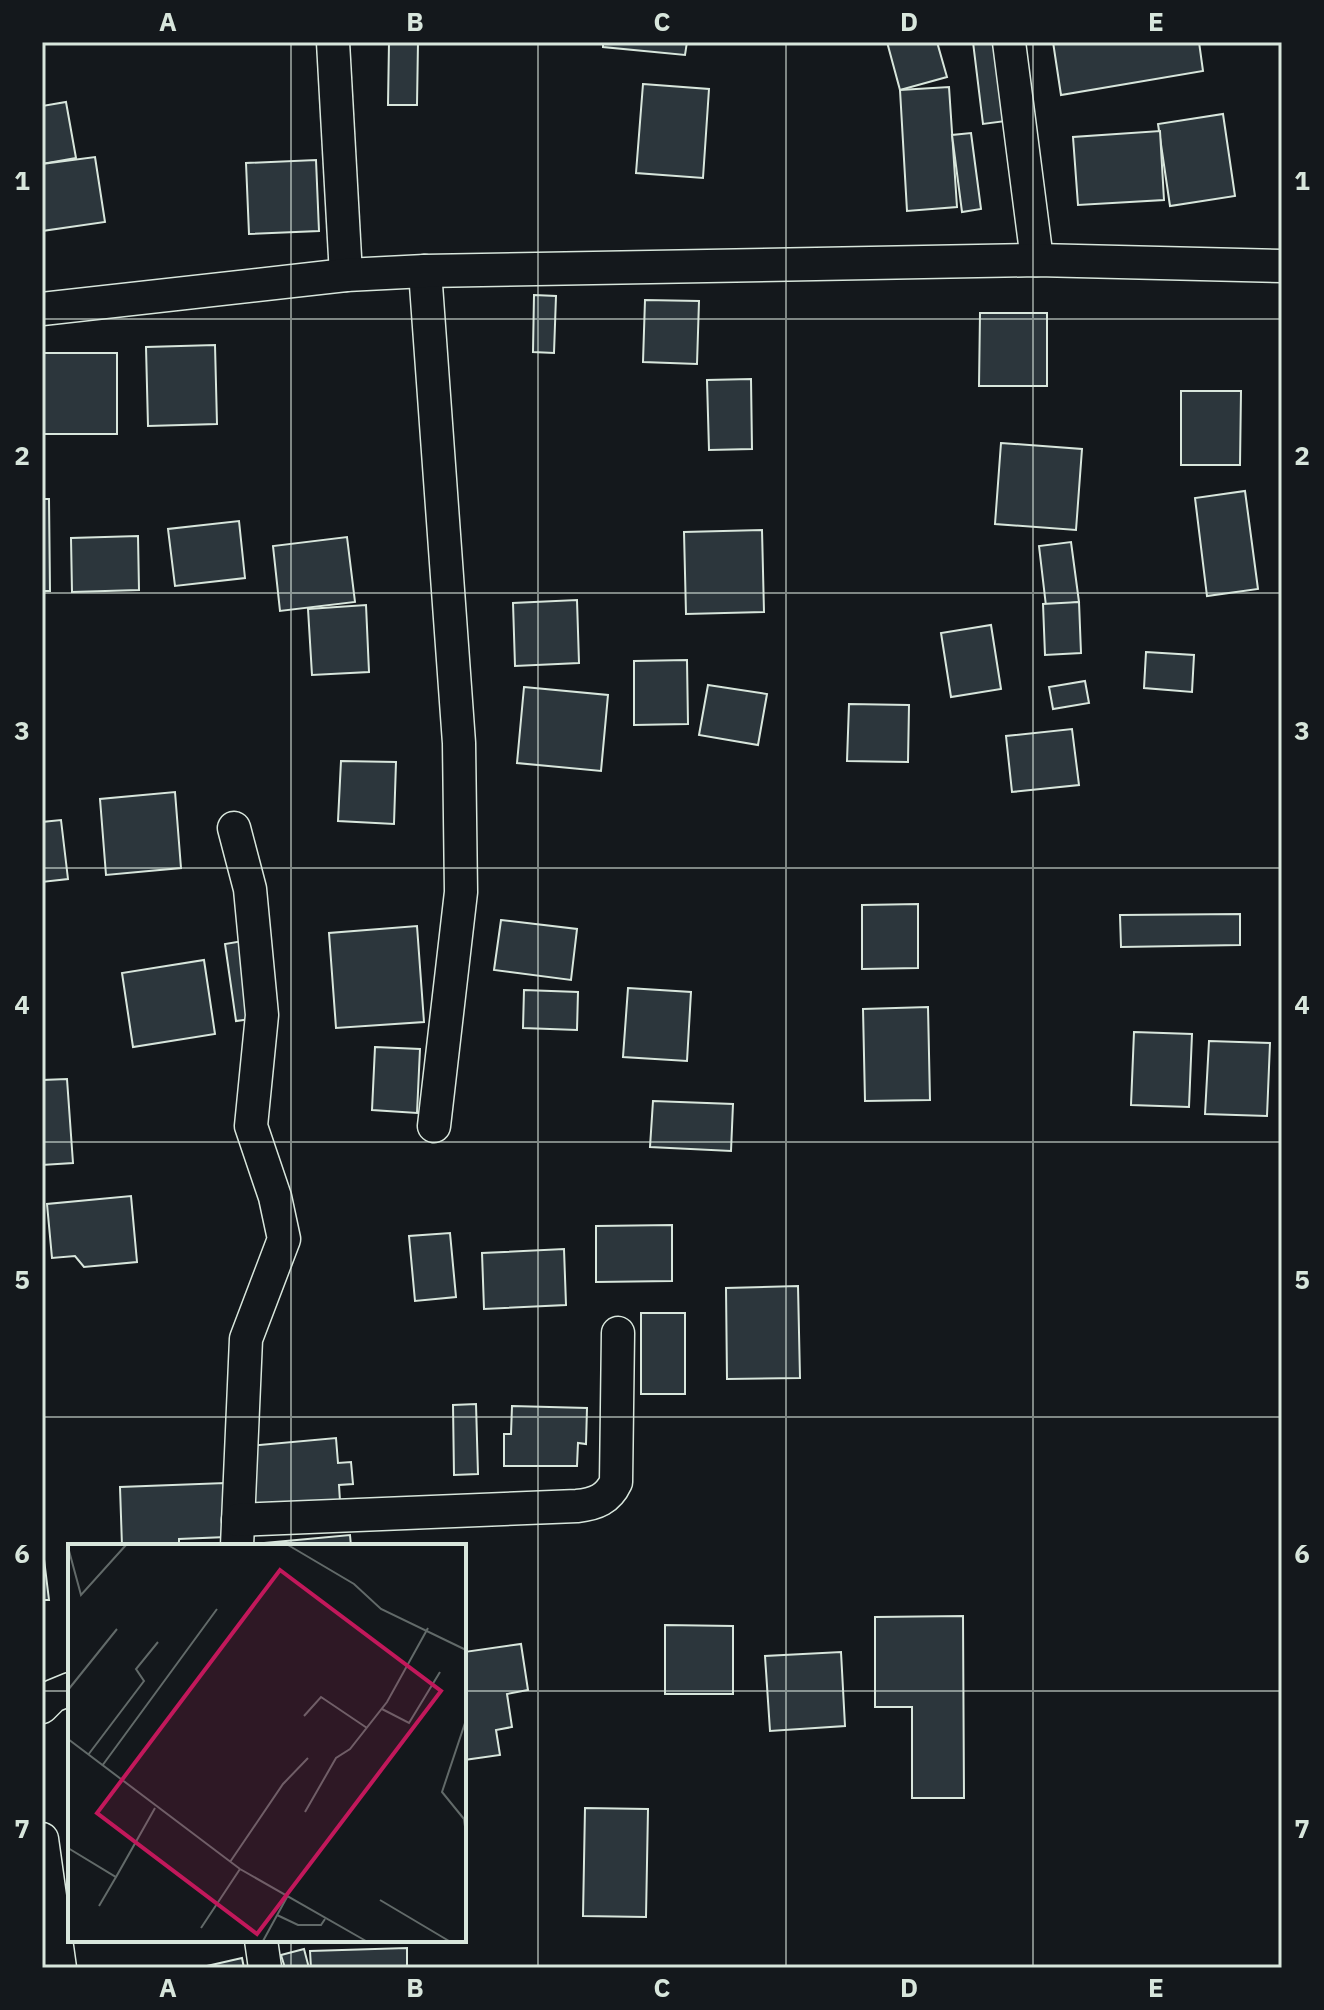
<svg xmlns="http://www.w3.org/2000/svg" width="1324" height="2010" font-family="'IBM Plex Sans',sans-serif">
<style>
.building{fill:#2c363c;stroke:#d8e6dc;stroke-width:2}
.lines{fill:none;stroke-linecap:round;stroke-linejoin:round}
.minor-casing{stroke:#d8e6dc;stroke-width:35}
.minor{stroke:#14181c;stroke-width:32}
.grid{fill:none;stroke:#d8e6dc;stroke-width:2;stroke-opacity:0.55}
.inset-road{fill:none;stroke:#626a69;stroke-width:2}
.view{fill:#c2185b;fill-opacity:0.15;stroke:#c2185b;stroke-width:4}
.inset-edge{fill:none;stroke:#d8e6dc;stroke-width:4}
.neatline{fill:none;stroke:#d8e6dc;stroke-width:3}
.grid-label{font-size:26px;text-anchor:middle;font-weight:bold;fill:#d8e6dc}
</style>
<rect width="100%" height="100%" fill="#14181c"/>
<g class="building">
<polygon points="389,42 418,42 417,105 388,105"/>
<polygon points="603,42 687,42 685,55 603,47"/>
<polygon points="887,42 937,42 947,77 900,90"/>
<polygon points="973,42 996,42 1006,121 983,124"/>
<polygon points="1053,42 1199,42 1203,71 1061,95"/>
<polygon points="643,84 709,89 703,178 636,173"/>
<polygon points="949,87 957,207 907,211 900,90"/>
<polygon points="66,102 76,158 42,164 42,106"/>
<polygon points="1223,114 1235,196 1170,206 1158,124"/>
<polygon points="1160,131 1164,200 1078,205 1073,137"/>
<polygon points="971,133 981,209 962,212 952,135"/>
<polygon points="95,157 105,222 42,231 42,164"/>
<polygon points="316,160 319,231 249,234 246,163"/>
<polygon points="534,295 556,296 554,353 533,352"/>
<polygon points="645,300 699,301 697,364 643,362"/>
<polygon points="980,313 1047,313 1047,386 979,386"/>
<polygon points="215,345 217,424 148,426 146,347"/>
<rect x="42" y="353" width="75" height="81"/>
<polygon points="751,379 752,449 709,450 707,380"/>
<polygon points="1181,391 1241,391 1240,465 1181,465"/>
<polygon points="1001,443 1082,449 1076,530 995,524"/>
<polygon points="1245,491 1258,589 1207,596 1195,498"/>
<polygon points="42,499 49,499 50,591 42,591"/>
<polygon points="239,521 245,578 175,586 168,529"/>
<polygon points="762,530 764,612 686,614 684,532"/>
<polygon points="138,536 139,590 72,592 71,538"/>
<polygon points="347,537 355,602 280,611 273,546"/>
<polygon points="1071,542 1079,602 1046,606 1039,546"/>
<polygon points="577,600 579,663 515,666 513,603"/>
<polygon points="1079,602 1081,653 1045,655 1043,604"/>
<polygon points="366,605 369,672 312,675 308,609"/>
<polygon points="991,625 1001,689 951,697 941,633"/>
<polygon points="1146,652 1194,655 1192,692 1144,688"/>
<polygon points="687,660 688,724 634,725 634,661"/>
<polygon points="1085,681 1089,703 1053,709 1049,687"/>
<polygon points="708,685 767,694 758,745 699,735"/>
<polygon points="524,687 608,695 601,771 517,763"/>
<polygon points="849,704 909,705 908,762 847,761"/>
<polygon points="1072,729 1079,785 1012,792 1006,736"/>
<polygon points="341,761 396,762 394,824 338,821"/>
<polygon points="175,792 181,868 106,875 100,799"/>
<polygon points="61,820 68,879 42,882 42,822"/>
<polygon points="918,904 918,968 862,969 862,905"/>
<polygon points="1240,914 1240,945 1121,947 1120,915"/>
<polygon points="501,920 577,929 571,980 494,970"/>
<polygon points="417,926 424,1022 336,1028 329,933"/>
<polygon points="260,938 272,1016 236,1021 225,944"/>
<polygon points="204,960 215,1034 133,1047 122,973"/>
<polygon points="628,988 691,992 687,1061 623,1057"/>
<polygon points="524,990 578,992 577,1030 523,1028"/>
<polygon points="928,1007 930,1100 865,1101 863,1009"/>
<polygon points="1134,1032 1192,1034 1189,1107 1131,1105"/>
<polygon points="1209,1041 1270,1043 1267,1116 1205,1114"/>
<polygon points="375,1047 420,1049 417,1113 372,1110"/>
<polygon points="67,1079 73,1163 42,1165 42,1080"/>
<polygon points="653,1101 733,1104 731,1151 650,1147"/>
<polygon points="131,1196 137,1262 84,1267 75,1256 52,1258 47,1204"/>
<polygon points="672,1225 672,1281 596,1282 596,1226"/>
<polygon points="450,1233 456,1297 415,1301 409,1236"/>
<polygon points="564,1249 566,1305 484,1309 482,1253"/>
<polygon points="798,1286 800,1378 727,1379 726,1288"/>
<rect x="641" y="1313" width="44" height="81"/>
<polygon points="476,1404 478,1474 454,1475 453,1405"/>
<polygon points="512,1406 587,1408 586,1444 578,1443 577,1466 504,1466 504,1434 511,1434"/>
<polygon points="336,1438 338,1463 351,1462 353,1484 339,1485 340,1501 253,1508 249,1446"/>
<polygon points="225,1483 226,1537 179,1539 179,1546 122,1546 120,1487"/>
<polygon points="350,1535 351,1546 265,1546 265,1543"/>
<polygon points="42,1543 49,1600 42,1600"/>
<polygon points="963,1616 964,1798 912,1798 912,1707 875,1707 875,1617"/>
<polygon points="665,1625 733,1626 733,1694 665,1694"/>
<polygon points="521,1644 528,1690 507,1694 512,1727 496,1730 500,1755 464,1760 464,1652"/>
<polygon points="841,1652 845,1726 770,1731 765,1656"/>
<polygon points="585,1808 648,1809 646,1917 583,1916"/>
<polygon points="407,1948 407,1968 311,1968 310,1951"/>
<polygon points="304,1949 309,1968 285,1968 281,1955"/>
<polygon points="242,1958 244,1968 198,1968"/>
</g>
<g class="lines">
<defs>
<g id="minor">
<polyline points="333,42 346,275"/>
<polyline points="1009,42 1037,260"/>
<polyline points="425,271 459,743 461,892 434,1126"/>
<polyline points="42,309 346,275 425,271 1037,260 1282,266"/>
<polyline points="234,828 250,889 262,1015 251,1126 275,1197 284,1239 246,1339 237,1546"/>
<path d="M 238,1520 L 577,1506 C 596,1504 608,1499 616,1482 L 618,1333"/>
<polyline points="42,1707 53,1696 70,1689"/>
<polyline points="42,1839 60,1968"/>
<polyline points="261,1940 265,1968"/>
</g>
</defs>
<use href="#minor" class="minor-casing"/>
<use href="#minor" class="minor"/>
</g>
<path class="grid" d="M 291,42 L 291,1546M 538,42 L 538,1968M 786,42 L 786,1968M 1033,42 L 1033,1968M 42,319 L 1282,319M 42,593 L 1282,593M 42,868 L 1282,868M 42,1142 L 1282,1142M 42,1417 L 1282,1417M 42,1691 L 70,1691M 464,1691 L 1282,1691M 291,1940 L 291,1968"/>
<g transform="translate(68 1544)">
<rect width="398" height="398" fill="#14181c"/>
<path class="inset-road" d="M 220,1 L 286,40 L 313,65 L 398,106M 0,3 L 13,51 L 58,1M 0,146 L 49,85M 314,165 L 341,179 L 372,128M 236,172 L 253,153 L 299,184M 398,176 L 374,248 L 396,275 L 398,290M 0,195 L 172,325 L 298,397M 20,211 L 76,137 L 68,125 L 90,98M 34,222 L 149,65M 237,268 L 268,214 L 282,205 L 319,158 L 360,84M 0,304 L 48,333 L 87,264M 162,318 L 215,240 L 240,214M 312,356 L 381,397M 31,362 L 48,333M 209,371 L 230,381 L 253,381 L 257,375M 133,384 L 172,325M 195,397 L 219,353"/>
<path class="view" d="M 212,26 L 373,147 L 189,390 L 29,269 Z"/>
<rect width="398" height="398" class="inset-edge"/>
</g>
<rect width="1324" height="2010" fill="none" stroke="#14181c" stroke-width="88"/>
<rect x="44" y="44" width="1236" height="1922" class="neatline"/>
<g class="grid-label">
<text x="168" y="31">A</text>
<text x="415" y="31">B</text>
<text x="662" y="31">C</text>
<text x="909" y="31">D</text>
<text x="1156" y="31">E</text>
<text x="22" y="190">1</text>
<text x="1302" y="190">1</text>
<text x="22" y="465">2</text>
<text x="1302" y="465">2</text>
<text x="22" y="740">3</text>
<text x="1302" y="740">3</text>
<text x="22" y="1014">4</text>
<text x="1302" y="1014">4</text>
<text x="22" y="1289">5</text>
<text x="1302" y="1289">5</text>
<text x="22" y="1563">6</text>
<text x="1302" y="1563">6</text>
<text x="22" y="1838">7</text>
<text x="1302" y="1838">7</text>
<text x="168" y="1997">A</text>
<text x="415" y="1997">B</text>
<text x="662" y="1997">C</text>
<text x="909" y="1997">D</text>
<text x="1156" y="1997">E</text>
</g>
</svg>
